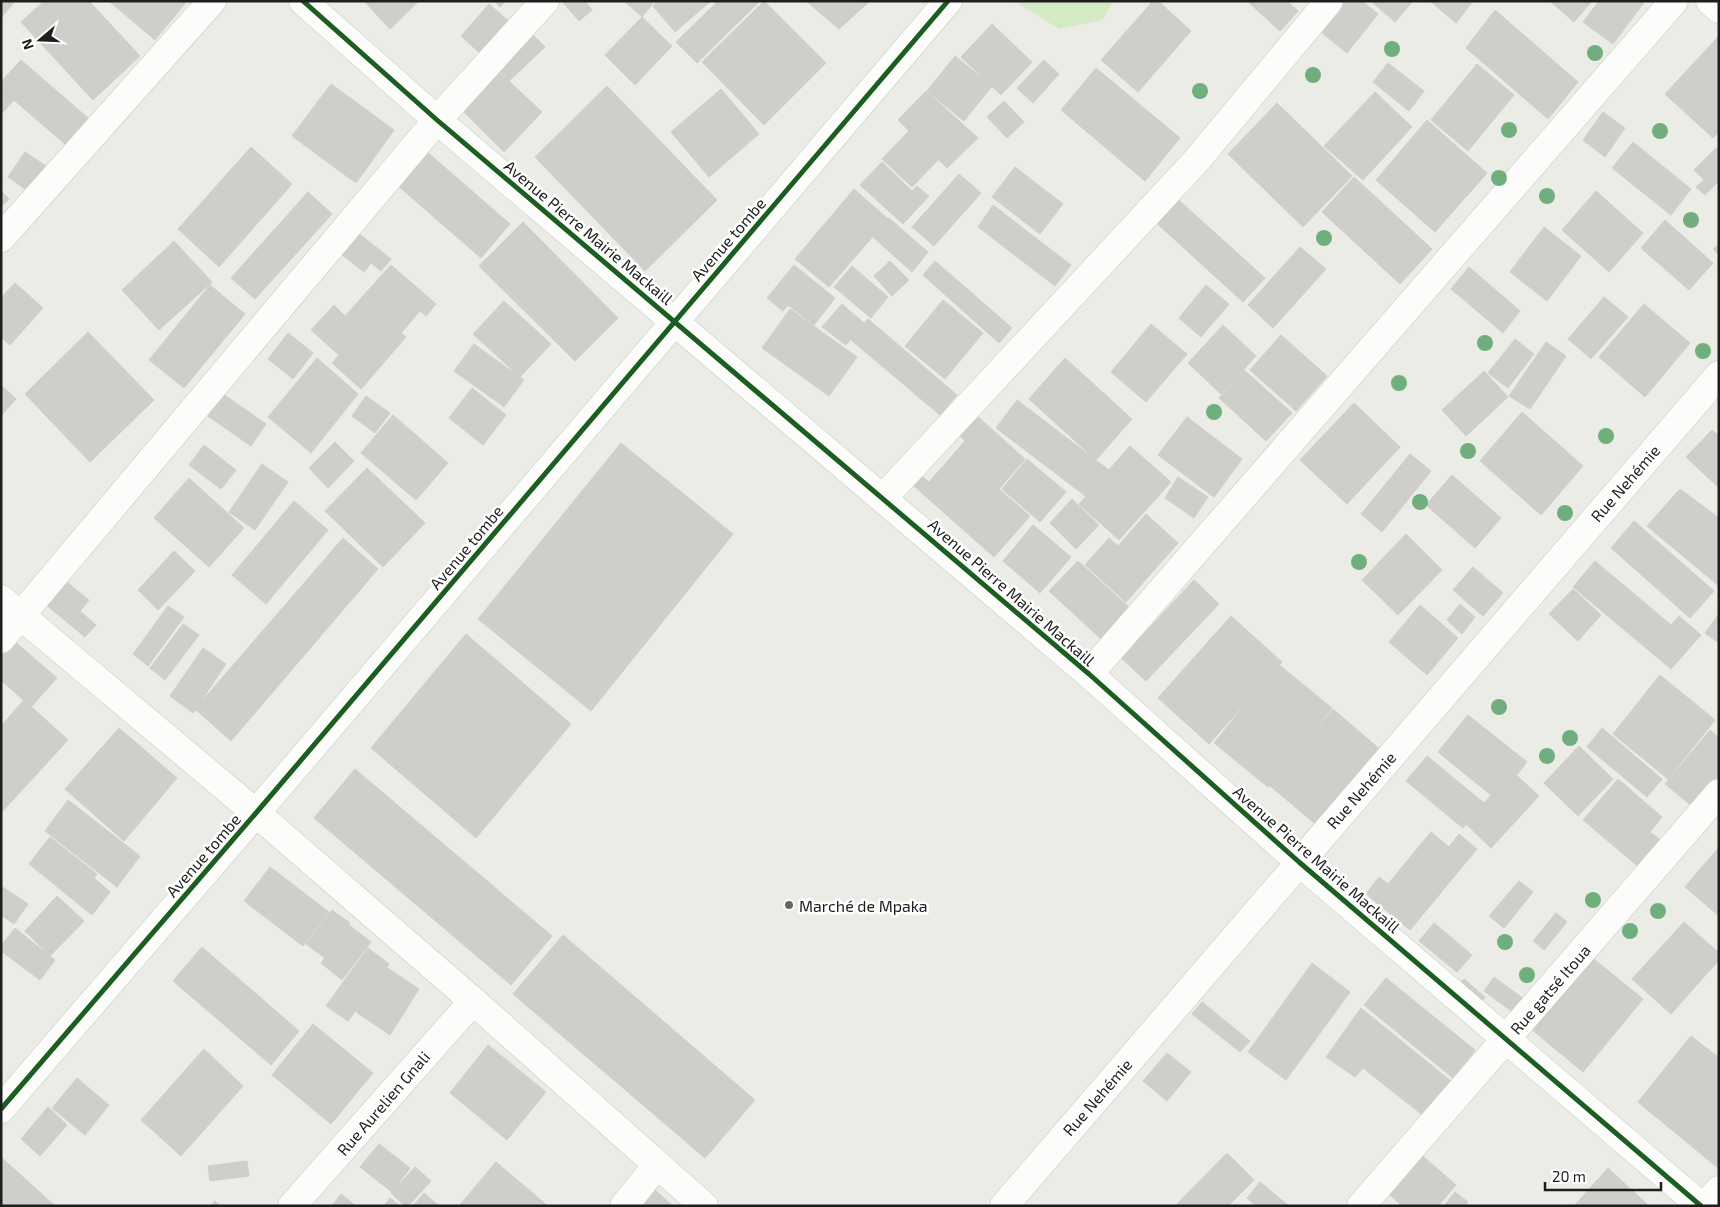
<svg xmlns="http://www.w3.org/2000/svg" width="1720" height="1207" font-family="'Exo 2',sans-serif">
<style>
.grass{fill:#d3eac5}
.building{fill:#cfceca;stroke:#cfcec8}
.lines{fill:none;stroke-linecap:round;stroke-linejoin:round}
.minor-casing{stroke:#c5c5c3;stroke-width:29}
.minor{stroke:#fcfcfb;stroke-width:28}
.cycleway-casing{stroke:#fff;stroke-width:8}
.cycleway{stroke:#1b5e20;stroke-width:5}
.tree{fill:#71ae7e}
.poi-dot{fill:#666664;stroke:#fff;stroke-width:2}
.labels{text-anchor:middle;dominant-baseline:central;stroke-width:5;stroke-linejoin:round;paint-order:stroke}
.street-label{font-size:16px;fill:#1e1e1e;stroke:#fff}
.poi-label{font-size:16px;fill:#1e1e1e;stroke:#fff;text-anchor:start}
</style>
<rect width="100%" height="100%" fill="#ecece7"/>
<polygon class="grass" points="1014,1 1114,1 1102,20 1059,29"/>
<g class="building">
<polygon points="1,1 15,1 1,18"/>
<polygon points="44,1 89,1 140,56 93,100 21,22"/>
<polygon points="109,1 187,1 155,40"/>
<polygon points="364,1 419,1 390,29"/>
<polygon points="494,1 505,1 500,7"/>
<polygon points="562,1 585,1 592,10 579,21"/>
<polygon points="624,1 655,1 642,17"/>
<polygon points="658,1 711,1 675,32 653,6"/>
<polygon points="718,1 760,1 697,63 676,42"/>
<polygon points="764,1 826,63 764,125 702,62"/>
<polygon points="806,1 870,1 839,29"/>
<polygon points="1153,1 1158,1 1191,31 1138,92 1101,60"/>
<polygon points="1247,1 1287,1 1298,11 1280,31"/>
<polygon points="1339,1 1362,1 1378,14 1347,53 1317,29"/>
<polygon points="1371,1 1413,1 1395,22"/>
<polygon points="1430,1 1473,1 1456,23"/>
<polygon points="1550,1 1592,1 1574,22"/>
<polygon points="1599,1 1645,1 1613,44 1583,22"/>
<polygon points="489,4 511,23 483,56 461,36"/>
<polygon points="1495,10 1578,82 1548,119 1466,48"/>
<polygon points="642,17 672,46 635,85 605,55"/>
<polygon points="992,24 1032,62 1001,95 961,57"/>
<polygon points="533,35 545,47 509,81 497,68"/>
<polygon points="1718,37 1719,132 1713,138 1665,94"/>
<polygon points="955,56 992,86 964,121 927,91"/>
<polygon points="21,60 88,118 65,144 1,89 1,82"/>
<polygon points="1044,60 1059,74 1033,103 1017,88"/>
<polygon points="1388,63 1424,91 1409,111 1373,82"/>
<polygon points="1477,64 1514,95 1468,151 1431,120"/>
<polygon points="494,67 542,112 504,152 458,106"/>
<polygon points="1096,68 1180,138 1145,181 1061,110"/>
<polygon points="331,84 394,130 356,183 292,136"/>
<polygon points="607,86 717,200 645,271 535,157"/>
<polygon points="1,87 15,99 1,114"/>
<polygon points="721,89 759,134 709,177 671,132"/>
<polygon points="926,91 978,138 947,168 898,120"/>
<polygon points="1375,92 1412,127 1363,180 1324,146"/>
<polygon points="1004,101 1024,122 1007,138 987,117"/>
<polygon points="1277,103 1352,176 1303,227 1228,154"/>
<polygon points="1603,112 1625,128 1605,157 1583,140"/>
<polygon points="1427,120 1487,173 1435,232 1376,180"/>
<polygon points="909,131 938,160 912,187 882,159"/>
<polygon points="1633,142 1691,189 1671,215 1612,168"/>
<polygon points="251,147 292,184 219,267 178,229"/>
<polygon points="1716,148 1719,150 1719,181 1705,195 1696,187 1704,180 1694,170"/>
<polygon points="426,151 510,224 481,258 396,184"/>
<polygon points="25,152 46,166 29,192 8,177"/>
<polygon points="882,162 912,191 917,186 929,196 903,224 860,185"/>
<polygon points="1015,167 1063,204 1040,234 992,197"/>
<polygon points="959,174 981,193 934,246 912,227"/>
<polygon points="1354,177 1432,249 1400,284 1322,212"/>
<polygon points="854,189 888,219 829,287 795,259"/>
<polygon points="1,191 9,199 1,207"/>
<polygon points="1596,191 1643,233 1609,272 1562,230"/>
<polygon points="308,192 332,214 255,299 231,278"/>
<polygon points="1172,194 1265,278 1243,302 1151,218"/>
<polygon points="993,205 1071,265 1055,286 978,227"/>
<polygon points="889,218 928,252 912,272 873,237"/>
<polygon points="1665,220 1713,263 1689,290 1641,248"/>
<polygon points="523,222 618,318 575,361 479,266"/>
<polygon points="1544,227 1581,256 1547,301 1510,272"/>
<polygon points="352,228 391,259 381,271 371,263 364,272 335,249"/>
<polygon points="174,241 212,282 159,330 122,290"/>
<polygon points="1719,244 1719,255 1713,249"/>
<polygon points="1300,247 1326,269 1273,328 1248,305"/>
<polygon points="890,261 909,280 892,296 874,276"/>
<polygon points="935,261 1012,328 999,343 923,275"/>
<polygon points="391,265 436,304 426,316 420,311 401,333 406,337 361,389 332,363 339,355 311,330 334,305 345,316"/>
<polygon points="794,265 835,298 814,325 788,305 783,311 767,298"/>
<polygon points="852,266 888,297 871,318 834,287"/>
<polygon points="1469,267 1520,311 1503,333 1451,289"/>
<polygon points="15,283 43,308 10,345 1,337 1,298"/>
<polygon points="210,285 245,314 184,388 149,360"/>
<polygon points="1206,285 1229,304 1201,337 1179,318"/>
<polygon points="1604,297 1628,317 1591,359 1568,339"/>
<polygon points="943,300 983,333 945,379 905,346"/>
<polygon points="504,301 551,344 520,377 473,334"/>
<polygon points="842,304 864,323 846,345 822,327"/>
<polygon points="1644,304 1690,343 1645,397 1599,357"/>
<polygon points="790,309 857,357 829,396 762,348"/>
<polygon points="868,319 957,395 940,415 851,340"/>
<polygon points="1151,324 1187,354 1146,402 1111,372"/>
<polygon points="1223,325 1256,356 1221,394 1188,363"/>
<polygon points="88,332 154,400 90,462 25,394"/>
<polygon points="288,333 313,353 293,379 268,359"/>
<polygon points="1281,335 1327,376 1296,411 1250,370"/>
<polygon points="1515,339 1534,354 1508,388 1488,373"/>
<polygon points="1546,342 1566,356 1530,409 1509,396"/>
<polygon points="474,344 524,380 504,407 454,371"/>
<polygon points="317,358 358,394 311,453 268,417"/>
<polygon points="1065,358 1132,419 1096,460 1029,399"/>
<polygon points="1244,370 1292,413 1266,441 1219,398"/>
<polygon points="1484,371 1508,397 1466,436 1442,410"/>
<polygon points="1,385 16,399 1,416"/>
<polygon points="472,388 506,415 483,445 449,418"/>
<polygon points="223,394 266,424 251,446 208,416"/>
<polygon points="366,396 390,413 375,433 352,416"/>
<polygon points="1017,400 1109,470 1088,498 996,428"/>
<polygon points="1354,403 1400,447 1347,504 1300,460"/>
<polygon points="1522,412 1583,466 1541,515 1480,461"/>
<polygon points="975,414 1025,459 999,489 1030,516 994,557 914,486 922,476 929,482 965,441 958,434"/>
<polygon points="393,415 448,463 416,500 361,453"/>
<polygon points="1187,417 1242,459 1214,497 1158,455"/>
<polygon points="1712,430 1719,436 1719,488 1686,457"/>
<polygon points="335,442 354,461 328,488 309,468"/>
<polygon points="621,443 733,534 591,711 478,619"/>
<polygon points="204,445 236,470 221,489 189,465"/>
<polygon points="1130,446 1171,482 1119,540 1079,504"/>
<polygon points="1410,454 1431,471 1382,532 1361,514"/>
<polygon points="1027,459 1066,492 1040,522 1002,489"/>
<polygon points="262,464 288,482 255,530 229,512"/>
<polygon points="367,468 425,523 383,567 325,511"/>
<polygon points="1452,475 1501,518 1475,548 1426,505"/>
<polygon points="1178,477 1208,497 1194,518 1165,498"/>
<polygon points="189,478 244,528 209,567 154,518"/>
<polygon points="1680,489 1719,518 1719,586 1647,526"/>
<polygon points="1072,499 1099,525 1076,549 1050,523"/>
<polygon points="294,501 328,530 266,604 232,575"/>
<polygon points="1146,514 1178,543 1126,602 1085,565 1109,538 1118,546"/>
<polygon points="1634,521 1714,591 1690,618 1611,548"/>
<polygon points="1033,525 1071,557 1040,593 1003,561"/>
<polygon points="1406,534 1442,570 1398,615 1362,580"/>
<polygon points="343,538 378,569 231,741 195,709"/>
<polygon points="174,551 195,571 158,610 138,590"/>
<polygon points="1078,561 1129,607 1101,639 1049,591"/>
<polygon points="1595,561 1671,625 1679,616 1701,635 1671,669 1573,587"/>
<polygon points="1473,567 1503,593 1483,616 1453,590"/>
<polygon points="63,579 89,600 80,611 96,625 85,637 44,603"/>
<polygon points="1194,580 1219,604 1146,681 1121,658"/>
<polygon points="1573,589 1601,615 1578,641 1549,614"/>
<polygon points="1460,604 1475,617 1462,634 1447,620"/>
<polygon points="1420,605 1458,638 1427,675 1389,642"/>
<polygon points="168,606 184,617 148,666 133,654"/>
<polygon points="1719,614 1719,643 1705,633"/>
<polygon points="1231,616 1282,662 1209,744 1158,698"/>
<polygon points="183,624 199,635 165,680 150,668"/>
<polygon points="6,634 57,678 31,707 1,680 1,640"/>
<polygon points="466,634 571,724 476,838 371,748"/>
<polygon points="203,648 226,664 193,713 170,696"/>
<polygon points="1278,664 1332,708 1268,787 1214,743"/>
<polygon points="1660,675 1715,720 1668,779 1613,734"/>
<polygon points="24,700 68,740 1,813 1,726"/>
<polygon points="1333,709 1383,752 1319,827 1269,785"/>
<polygon points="1468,715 1527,762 1497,800 1438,752"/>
<polygon points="119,728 177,778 124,841 65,789"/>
<polygon points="1602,728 1662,779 1647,797 1587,747"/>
<polygon points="1710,730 1719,738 1719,777 1693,807 1665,784"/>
<polygon points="1579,746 1613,779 1578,816 1544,783"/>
<polygon points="1427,756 1484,803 1463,828 1406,781"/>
<polygon points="355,769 552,936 511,985 314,818"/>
<polygon points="1513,772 1539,796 1491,848 1465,823"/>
<polygon points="1618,779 1662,817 1650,832 1662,841 1640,868 1583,820"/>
<polygon points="68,800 140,856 117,887 45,831"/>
<polygon points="1431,832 1449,847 1459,834 1477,849 1410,930 1366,894 1379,877 1388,884"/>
<polygon points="50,837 97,874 94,878 110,892 92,915 29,864"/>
<polygon points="1719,847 1719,916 1685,887"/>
<polygon points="270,867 329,912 303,946 244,901"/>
<polygon points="1519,881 1533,892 1504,928 1489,916"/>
<polygon points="1,886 28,904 14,924 1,915"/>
<polygon points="57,896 84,921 50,956 25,931"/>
<polygon points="332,910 350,923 325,958 306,944"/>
<polygon points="1556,913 1567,922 1544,950 1533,941"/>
<polygon points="1684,922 1719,953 1719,960 1671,1014 1632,979"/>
<polygon points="1434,923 1472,955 1457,972 1419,941"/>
<polygon points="349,925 371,942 342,980 321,963"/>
<polygon points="15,928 55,960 40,980 1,951 1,946"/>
<polygon points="563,935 755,1100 705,1158 513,994"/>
<polygon points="202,947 299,1031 271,1065 173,981"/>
<polygon points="368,948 389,964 348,1021 326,1006"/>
<polygon points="1589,955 1643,999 1583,1072 1530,1028"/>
<polygon points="1312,963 1350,992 1286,1080 1248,1052"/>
<polygon points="386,967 419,989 390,1035 356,1012"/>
<polygon points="1494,977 1524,999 1514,1013 1484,991"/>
<polygon points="1386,978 1475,1050 1453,1078 1364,1005"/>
<polygon points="1464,979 1485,997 1479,1004 1458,987"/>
<polygon points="1202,1002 1250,1041 1240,1052 1192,1014"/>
<polygon points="1361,1008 1452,1082 1425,1117 1363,1068 1355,1077 1326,1057"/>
<polygon points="313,1024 373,1073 331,1124 272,1075"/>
<polygon points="1691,1036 1719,1058 1719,1169 1638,1102"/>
<polygon points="488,1045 546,1092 507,1140 450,1093"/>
<polygon points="204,1049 243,1086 181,1156 141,1120"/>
<polygon points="1167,1053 1191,1072 1167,1101 1143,1081"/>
<polygon points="77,1078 109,1105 85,1135 52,1108"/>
<polygon points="48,1107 67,1125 40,1156 21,1139"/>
<polygon points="379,1144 410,1168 392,1192 360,1167"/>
<polygon points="1418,1152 1456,1185 1438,1206 1402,1206 1385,1190"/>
<polygon points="1227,1153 1254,1180 1230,1204 1232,1206 1175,1206"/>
<polygon points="2,1158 55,1206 1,1206"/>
<polygon points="247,1161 249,1176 210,1181 208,1166"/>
<polygon points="496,1162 548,1206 459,1206"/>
<polygon points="415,1167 431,1181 408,1206 405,1206 391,1193"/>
<polygon points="1608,1168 1649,1206 1574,1206"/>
<polygon points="1260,1182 1289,1206 1256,1206 1247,1198"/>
<polygon points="655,1190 673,1206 641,1206"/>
<polygon points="1455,1192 1468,1202 1465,1206 1444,1206"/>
<polygon points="424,1193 439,1206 413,1206"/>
<polygon points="341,1194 356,1206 332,1206"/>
<polygon points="390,1198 400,1206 384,1206"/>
<polygon points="215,1201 220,1206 211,1206"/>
</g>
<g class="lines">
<defs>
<g id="minor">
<polyline points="303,1 437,120 1089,674 1299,862 1701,1206"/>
<polyline points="1710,1 1719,9"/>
<polyline points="1,238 212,1"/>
<polyline points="883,498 1197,160 1329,1"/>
<polyline points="1,599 256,813 473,1001 704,1206"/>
<polyline points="1,639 437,120 545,1"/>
<polyline points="1089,674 1674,1"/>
<polyline points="1,1109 256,813 948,1"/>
<polyline points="292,1206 473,1001"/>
<polyline points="624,1206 657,1165"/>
<polyline points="1004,1206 1719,375"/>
<polyline points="1361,1206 1719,793"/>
<polyline points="1705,1206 1719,1190"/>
</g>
</defs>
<use href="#minor" class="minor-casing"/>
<use href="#minor" class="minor"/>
<defs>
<g id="cycleway">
<polyline points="303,1 437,120 1089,674 1299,862 1701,1206"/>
<polyline points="1,1109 256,813 948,1"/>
</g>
</defs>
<use href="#cycleway" class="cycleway-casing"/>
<use href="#cycleway" class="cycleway"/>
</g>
<g class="tree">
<circle cx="1392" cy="49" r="8"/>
<circle cx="1595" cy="53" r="8"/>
<circle cx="1313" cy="75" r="8"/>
<circle cx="1200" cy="91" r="8"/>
<circle cx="1509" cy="130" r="8"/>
<circle cx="1660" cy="131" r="8"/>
<circle cx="1499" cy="178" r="8"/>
<circle cx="1547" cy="196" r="8"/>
<circle cx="1691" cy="220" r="8"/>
<circle cx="1324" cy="238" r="8"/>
<circle cx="1485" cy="343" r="8"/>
<circle cx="1703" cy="351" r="8"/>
<circle cx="1399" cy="383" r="8"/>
<circle cx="1214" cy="412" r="8"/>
<circle cx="1606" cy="436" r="8"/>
<circle cx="1468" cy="451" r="8"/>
<circle cx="1420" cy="502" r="8"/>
<circle cx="1565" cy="513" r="8"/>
<circle cx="1359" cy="562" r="8"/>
<circle cx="1499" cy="707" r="8"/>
<circle cx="1570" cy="738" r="8"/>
<circle cx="1547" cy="756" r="8"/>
<circle cx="1593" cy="900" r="8"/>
<circle cx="1658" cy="911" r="8"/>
<circle cx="1630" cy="931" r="8"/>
<circle cx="1505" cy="942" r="8"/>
<circle cx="1527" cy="975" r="8"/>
</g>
<circle class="poi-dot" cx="789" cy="905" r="5"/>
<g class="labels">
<g class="street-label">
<text transform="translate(589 232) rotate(40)">Avenue Pierre Mairie Mackaill</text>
<text transform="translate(728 239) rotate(-49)">Avenue tombe</text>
<text transform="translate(1625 483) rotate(-49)">Rue Nehémie</text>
<text transform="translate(466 547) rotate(-50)">Avenue tombe</text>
<text transform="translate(1012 592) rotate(41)">Avenue Pierre Mairie Mackaill</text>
<text transform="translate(1361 790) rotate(-49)">Rue Nehémie</text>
<text transform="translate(203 855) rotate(-49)">Avenue tombe</text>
<text transform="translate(1317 859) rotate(41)">Avenue Pierre Mairie Mackaill</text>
<text transform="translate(1550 989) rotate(-49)">Rue gatsé Itoua</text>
<text transform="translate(1097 1097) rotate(-49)">Rue Nehémie</text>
<text transform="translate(383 1103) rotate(-49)">Rue Aurelien Gnali</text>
</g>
<g class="poi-label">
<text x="799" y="905">Marché de Mpaka</text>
</g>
</g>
<rect width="1720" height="1207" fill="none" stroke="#1e1e1e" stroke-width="5"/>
<g transform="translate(40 40) rotate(251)" stroke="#ffffff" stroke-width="4" paint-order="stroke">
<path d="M0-4L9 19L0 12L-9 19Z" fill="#1e1e1e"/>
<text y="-8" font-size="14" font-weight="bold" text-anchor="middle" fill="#1e1e1e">N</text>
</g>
<path d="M1545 1182v8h116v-8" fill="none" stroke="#1e1e1e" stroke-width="2.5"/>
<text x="1552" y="1182" font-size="15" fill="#1e1e1e" stroke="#ffffff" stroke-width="4" paint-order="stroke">20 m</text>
</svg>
